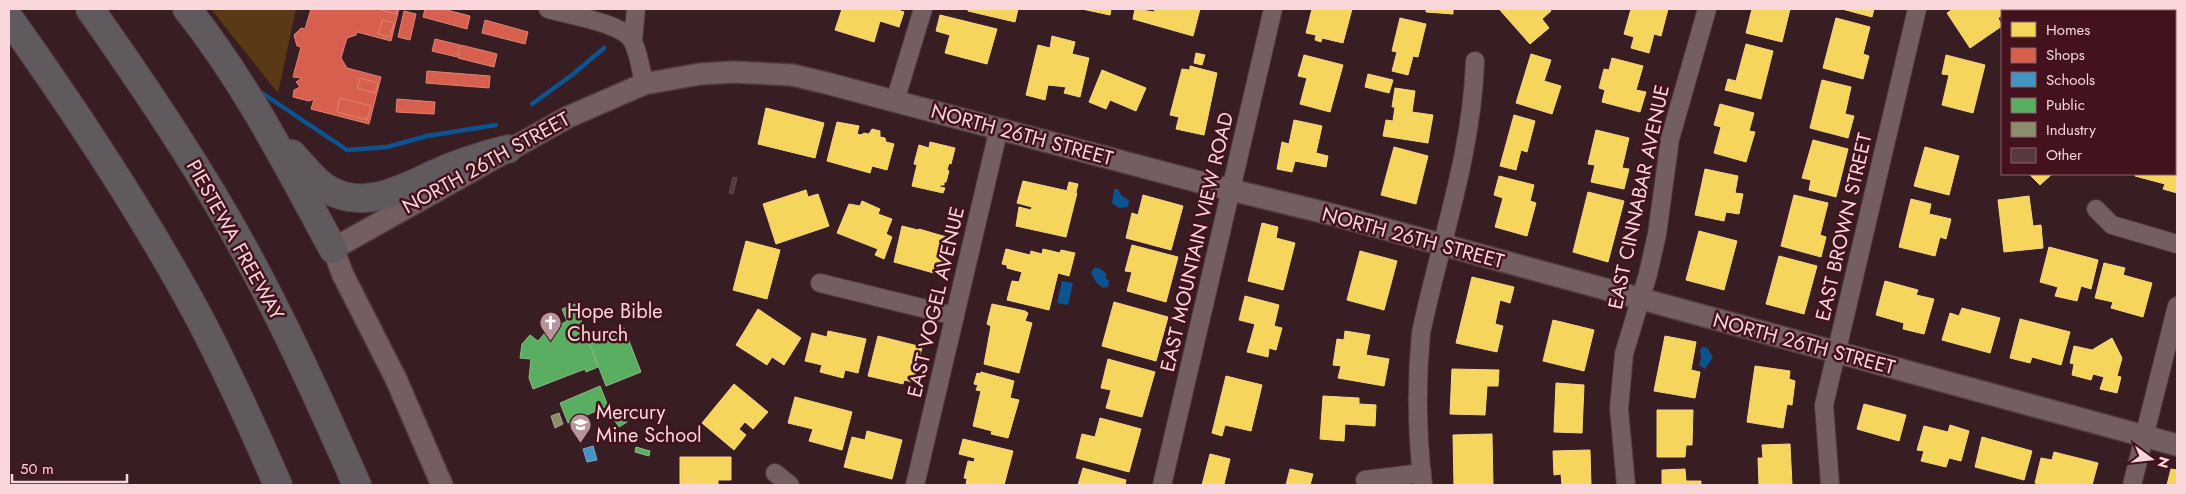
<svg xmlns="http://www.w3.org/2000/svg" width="2186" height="494" font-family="Jost,sans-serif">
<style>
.green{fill:#593a15}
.water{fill:#0c5491}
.homes{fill:#f6d55c;stroke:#f7d582}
.shops{fill:#d6604d;stroke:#e08377}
.schools{fill:#4393c3;stroke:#79a7ca}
.public{fill:#5aae61;stroke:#89ba85}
.industry{fill:#8c8c6e;stroke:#aca28e}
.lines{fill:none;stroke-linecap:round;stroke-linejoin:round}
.stream{stroke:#0c5491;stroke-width:4.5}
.building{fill:#573840;stroke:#60484d}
.minor-casing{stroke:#523b3f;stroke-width:20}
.tertiary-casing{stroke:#523b3f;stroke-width:24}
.motorway-casing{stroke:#523b3f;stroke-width:30}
.minor{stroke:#735e61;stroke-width:18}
.tertiary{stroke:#735e61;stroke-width:21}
.motorway{stroke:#605a5e;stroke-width:28}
.labels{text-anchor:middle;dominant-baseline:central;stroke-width:5;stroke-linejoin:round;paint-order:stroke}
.street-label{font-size:20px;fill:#f8d6da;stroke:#43121d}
.poi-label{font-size:20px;fill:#f8d6da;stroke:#43121d;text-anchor:start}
</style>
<rect width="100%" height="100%" fill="#381d23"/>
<polygon class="green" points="211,9 296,9 278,93"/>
<g class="water">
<polygon points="1114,189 1118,189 1122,196 1129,200 1128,207 1119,208 1112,203"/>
<polygon points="1094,268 1099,268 1106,273 1106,279 1109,280 1108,287 1103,288 1096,282 1091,273"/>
<polygon points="1062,281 1073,283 1068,305 1057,303"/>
<polygon points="1703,347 1707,348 1713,357 1705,369 1699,365 1701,358 1700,350"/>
</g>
<g class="homes">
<polygon points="842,9 895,9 904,12 899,27 880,21 874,42 835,30"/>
<polygon points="968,9 1018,9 1015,22 968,11"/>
<polygon points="1082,9 1111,9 1110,15"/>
<polygon points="1135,9 1154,12 1155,9 1200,9 1193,36 1133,19"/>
<polygon points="1312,9 1352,9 1343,43 1322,38 1321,42 1315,40 1316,35 1306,33"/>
<polygon points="1426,9 1453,9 1453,14 1426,12"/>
<polygon points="1499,9 1550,9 1551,11 1542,19 1549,28 1530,44"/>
<polygon points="1631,9 1668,9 1661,36 1654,34 1649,53 1631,48 1634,37 1624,34"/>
<polygon points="1752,9 1790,9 1782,42 1746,33"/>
<polygon points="1842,9 1874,9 1872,17"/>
<polygon points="1953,9 2006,9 2008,11 2002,11 2002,15 1998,18 2002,26 1970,48 1947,13"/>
<polygon points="940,15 997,29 987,64 945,53 950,35 936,31"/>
<polygon points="1400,18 1426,24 1418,57 1413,56 1408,75 1392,71 1397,52 1392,51"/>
<polygon points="1836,18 1870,27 1863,54 1869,56 1863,79 1823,68"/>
<polygon points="1052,36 1075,42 1072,54 1089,58 1080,97 1064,93 1066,87 1048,85 1045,100 1026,95 1038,45 1050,48"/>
<polygon points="1746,44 1773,51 1761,99 1725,90 1728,79 1736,81"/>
<polygon points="2175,49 2177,50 2177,91 2175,91"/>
<polygon points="1196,53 1205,55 1202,65 1194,63"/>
<polygon points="1531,54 1551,60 1544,81 1561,86 1552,114 1516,103"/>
<polygon points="1304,55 1343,65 1330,112 1300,104 1307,78 1298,76"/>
<polygon points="1946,55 1985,65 1973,113 1942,105 1949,75 1942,74"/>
<polygon points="1612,58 1643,66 1636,90 1646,92 1640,112 1602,102 1605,90 1599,88 1604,69 1609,70"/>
<polygon points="1190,66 1217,73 1204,135 1176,129 1179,117 1170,115 1182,69 1190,70"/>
<polygon points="1102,70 1146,88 1136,111 1110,100 1106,109 1089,102"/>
<polygon points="1368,74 1393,80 1389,93 1365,87"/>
<polygon points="1822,80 1851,87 1845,114 1854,116 1848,138 1810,128"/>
<polygon points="1395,88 1415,91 1412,112 1433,115 1428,143 1383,136 1386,120 1393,121 1395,107 1392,107"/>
<polygon points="1720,104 1754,113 1749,131 1755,132 1746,162 1714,153 1721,127 1714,125"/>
<polygon points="766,108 824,123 815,158 758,144"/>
<polygon points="1514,115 1535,121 1527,152 1521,150 1516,170 1500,166"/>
<polygon points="1294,120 1322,126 1316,153 1328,156 1326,167 1295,161 1292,172 1277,169 1282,142 1289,144"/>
<polygon points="837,122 859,126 857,134 861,135 864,133 869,134 872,129 880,131 880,137 885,138 886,142 894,144 887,170 872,166 870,173 827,161"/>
<polygon points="1596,130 1629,138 1622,168 1629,169 1624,189 1591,182 1595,165 1588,164"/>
<polygon points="1813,140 1848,149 1836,197 1809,190 1811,180 1802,178"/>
<polygon points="2175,141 2177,141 2177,193 2163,189 2165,184 2135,176 2135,174 2175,174"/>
<polygon points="930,142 955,148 951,164 949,163 947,170 949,171 946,182 944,182 944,185 940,185 940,187 945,188 943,193 912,186 917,165 914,164 919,145 929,148"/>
<polygon points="1394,147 1428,156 1416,204 1381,195"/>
<polygon points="1925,147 1959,156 1949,195 1914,186"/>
<polygon points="1705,169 1738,176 1735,193 1743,194 1739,214 1726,212 1724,221 1695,215"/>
<polygon points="2029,174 2052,174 2040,185"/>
<polygon points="1499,176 1534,185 1530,201 1536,203 1527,236 1495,227 1503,198 1494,195"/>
<polygon points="1023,181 1077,193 1066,237 1016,226 1019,207 1031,210 1032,207 1017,203"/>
<polygon points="1069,182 1078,184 1076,192 1067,190"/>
<polygon points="806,190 808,197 818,194 829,226 776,244 763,204"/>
<polygon points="1588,192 1624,201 1608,262 1573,252"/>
<polygon points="1143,195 1183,206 1171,250 1126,238 1132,213 1138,215"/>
<polygon points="1794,195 1828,203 1820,235 1826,237 1821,257 1781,246"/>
<polygon points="2029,196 2033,226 2041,225 2043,248 2004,252 1998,200"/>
<polygon points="1911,199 1931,204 1929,214 1951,219 1946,239 1940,237 1935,256 1899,247"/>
<polygon points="862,201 880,209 878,214 892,219 886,234 892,237 884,259 875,255 878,249 837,233 849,204 860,206"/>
<polygon points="1262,223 1278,227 1276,238 1295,243 1283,290 1248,281"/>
<polygon points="902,226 918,230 919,229 950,238 941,275 894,262"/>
<polygon points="1699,231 1737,241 1724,290 1686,280"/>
<polygon points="746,241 780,250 767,299 733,290"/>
<polygon points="1132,245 1178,257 1166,302 1127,291 1132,272 1125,271"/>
<polygon points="2049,247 2098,260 2091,289 2081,286 2077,301 2055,296 2058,287 2040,282"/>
<polygon points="1006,249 1030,255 1031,251 1042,254 1043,249 1060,253 1061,250 1075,253 1069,276 1058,273 1049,310 1007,300 1012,281 1019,282 1022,272 1007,268 1007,265 1002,264"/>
<polygon points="1360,251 1397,261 1384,310 1347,300"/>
<polygon points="1779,256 1817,266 1804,314 1766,304"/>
<polygon points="2104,263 2125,268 2123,275 2152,283 2143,317 2111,308 2113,302 2095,298"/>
<polygon points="1472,277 1514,287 1510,303 1500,300 1495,324 1503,326 1497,352 1456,343"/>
<polygon points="1885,281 1918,290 1916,295 1934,299 1924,334 1903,329 1904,323 1876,315"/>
<polygon points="1245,296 1279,305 1274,326 1282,328 1276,350 1269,348 1268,357 1247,352 1255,324 1239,320"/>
<polygon points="1114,302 1168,317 1156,361 1102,346"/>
<polygon points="992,304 1025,311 1028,313 1025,321 1032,323 1019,373 984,364 991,326 987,324"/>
<polygon points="1962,308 2000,318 1990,353 1942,340 1950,313 1959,316"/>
<polygon points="758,309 801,338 784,365 772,357 767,365 736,345"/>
<polygon points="2020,319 2070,332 2061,365 2032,357 2030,363 2010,358"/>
<polygon points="1553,320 1594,330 1584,371 1543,361"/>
<polygon points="828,331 866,339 858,373 845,370 843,378 820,372 822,365 805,361 812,333 827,337"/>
<polygon points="1345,331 1370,335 1366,355 1389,359 1384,386 1338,378 1341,366 1333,365 1337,339 1344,340"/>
<polygon points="878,336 922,347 913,382 904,380 903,384 868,376"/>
<polygon points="1665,336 1696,342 1691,370 1700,372 1695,398 1654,391"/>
<polygon points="2112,338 2122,358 2117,376 2121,377 2117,393 2100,389 2104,377 2093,374 2091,380 2072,375 2074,364 2070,363 2074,346 2092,350"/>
<polygon points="1108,359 1155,372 1142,417 1106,408 1111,390 1101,388"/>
<polygon points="1755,366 1790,371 1789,379 1795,381 1792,405 1787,404 1783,428 1747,422"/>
<polygon points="1452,369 1499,370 1498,386 1487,386 1485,415 1450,414"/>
<polygon points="981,372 1014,381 1010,398 1019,400 1008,438 991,434 992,431 973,426 981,391 976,390 978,385 974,384 977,373 980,374"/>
<polygon points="1226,376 1262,385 1251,431 1225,425 1222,436 1212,433"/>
<polygon points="1556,383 1584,385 1582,433 1554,432"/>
<polygon points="734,384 768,412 753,429 745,422 739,429 746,435 734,450 702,423"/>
<polygon points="1323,396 1359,398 1359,404 1376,405 1375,426 1345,424 1344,441 1320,439"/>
<polygon points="795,397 852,412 842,450 809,441 813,429 788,423"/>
<polygon points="1864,404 1906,415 1899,441 1857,429"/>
<polygon points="1657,410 1693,410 1692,445 1686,445 1685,457 1657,457"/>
<polygon points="1100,418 1141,429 1129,472 1076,458 1082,434 1095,437"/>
<polygon points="1950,425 1969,431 1961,461 1949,458 1946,467 1921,461 1924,451 1917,450 1924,426 1948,432"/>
<polygon points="867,431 902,440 892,479 844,467 852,437 865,440"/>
<polygon points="1492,434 1493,485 1454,485 1453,435"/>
<polygon points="1982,437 2032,451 2024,480 1975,467"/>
<polygon points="963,439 1013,451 1004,485 966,485 967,479 970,479 964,478 968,461 974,462 975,458 959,454"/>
<polygon points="1790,444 1792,485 1759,485 1758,458 1763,458 1762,445"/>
<polygon points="1590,450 1591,485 1562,485 1561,474 1554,475 1553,451"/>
<polygon points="2054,452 2098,463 2092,485 2043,485 2035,483 2041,458 2052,460"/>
<polygon points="1210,454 1230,459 1224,484 1228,485 1202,485"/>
<polygon points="680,457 731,457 731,480 718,480 718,485 680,485"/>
<polygon points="1083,468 1126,480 1125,485 1078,485"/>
<polygon points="1290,469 1313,474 1310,485 1286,485"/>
<polygon points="1685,469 1686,481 1701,481 1701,485 1662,485 1662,470"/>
<polygon points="2171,469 2177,470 2177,485 2167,485"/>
<polygon points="688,477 694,477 695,485 688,485"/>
</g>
<g class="shops">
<polygon points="311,9 399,9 391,41 357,32 356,35 347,38 341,58 347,68 381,77 369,124 311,109 314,99 309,101 293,97 294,90 300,87 296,82 302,78 293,77 301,47 297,46 294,35 301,28 305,29"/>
<polygon points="378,9 397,9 396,14"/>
<polygon points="425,9 443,9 470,16 467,29 423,17"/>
<polygon points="404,11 416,14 410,40 398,37"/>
<polygon points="382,20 394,23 390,37 378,34"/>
<polygon points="485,20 528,32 525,44 482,33"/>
<polygon points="435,39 460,45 457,57 432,51"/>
<polygon points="461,45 497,54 494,67 458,58"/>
<polygon points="427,71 490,76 489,88 426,83"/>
<polygon points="360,78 378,83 375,93 357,88"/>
<polygon points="340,98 371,106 367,120 337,112"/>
<polygon points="397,99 435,102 434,114 396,112"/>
</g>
<polygon class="schools" points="593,446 597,460 587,462 583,449"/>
<g class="public">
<polygon points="575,304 598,367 586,372 585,369 533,389 529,378 531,359 520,358 522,344 530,335 538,341 545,333 567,321 562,309"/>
<polygon points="624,328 641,372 606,386 589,342"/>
<polygon points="600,386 608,406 568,423 560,403"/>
<polygon points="619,410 627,422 619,427 611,415"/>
<polygon points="636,447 650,451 649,456 635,452"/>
</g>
<polygon class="industry" points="559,413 563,424 555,428 551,416"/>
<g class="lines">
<g class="stream">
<polyline points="256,89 347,150 387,147 427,136 496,125"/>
<polyline points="532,104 572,75 604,48"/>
</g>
</g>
<polygon class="building" points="733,177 737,178 733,194 729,193"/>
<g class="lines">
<defs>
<g id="minor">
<path d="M 548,9 C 569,15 624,23 633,42 C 639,54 641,70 644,84"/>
<polyline points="2172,9 2177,10"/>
<polyline points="633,41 636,9"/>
<polyline points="895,101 923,9"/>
<polyline points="2096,209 2112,225 2177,244"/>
<polyline points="820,283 955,316"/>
<polyline points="775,473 790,485"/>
<polyline points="1365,480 1422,473"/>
<polyline points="915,485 999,128"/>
<polyline points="1162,485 1273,9"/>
<path d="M 1423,485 C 1417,435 1416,384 1421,333 C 1440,242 1472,155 1475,61"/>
<polyline points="1626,485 1619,409 1624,354 1648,274 1657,234 1670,139 1707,9"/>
<polyline points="1830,485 1824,405 1917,9"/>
<polyline points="2132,485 2177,306"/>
</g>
<polyline id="tertiary" points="442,485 396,379 343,275 333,249 568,117 644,84 700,74 733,72 792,75 826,83 1207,184 1330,214 2177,445"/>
<g id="motorway">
<path d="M 90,9 C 138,77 185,146 227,219 C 276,304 317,395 357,485"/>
<path d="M 187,9 C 246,83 288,166 333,249"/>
<path d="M 9,18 C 78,115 145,216 201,321 C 229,375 254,430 278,485"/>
<path d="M 292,154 C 302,165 312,178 324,187 C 363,213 403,188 439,172 C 461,162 484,155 508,149"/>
</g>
</defs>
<use href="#minor" class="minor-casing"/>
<use href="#tertiary" class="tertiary-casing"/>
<use href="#motorway" class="motorway-casing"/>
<use href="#minor" class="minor"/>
<use href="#tertiary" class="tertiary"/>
<use href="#motorway" class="motorway"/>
</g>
<defs>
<symbol id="church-pin" viewBox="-11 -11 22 30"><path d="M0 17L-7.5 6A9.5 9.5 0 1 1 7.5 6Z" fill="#b5959a" stroke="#43121d"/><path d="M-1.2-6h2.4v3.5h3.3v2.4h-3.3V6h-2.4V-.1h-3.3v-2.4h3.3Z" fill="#fff"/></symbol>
<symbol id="school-pin" viewBox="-11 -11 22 30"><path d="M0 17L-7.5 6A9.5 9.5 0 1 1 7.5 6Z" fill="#b5959a" stroke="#43121d"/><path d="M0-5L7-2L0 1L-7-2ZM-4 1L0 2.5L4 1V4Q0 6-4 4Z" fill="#fff"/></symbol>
</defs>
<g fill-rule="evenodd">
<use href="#church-pin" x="538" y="310" width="25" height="34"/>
<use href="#school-pin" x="568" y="412" width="25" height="34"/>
</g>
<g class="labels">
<g class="street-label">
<text transform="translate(1022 135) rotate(15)">NORTH 26TH STREET</text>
<text transform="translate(486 163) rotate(-29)">NORTH 26TH STREET</text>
<text transform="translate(1639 197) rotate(-78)">EAST CINNABAR AVENUE</text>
<text transform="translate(1844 227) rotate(-77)">EAST BROWN STREET</text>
<text transform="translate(1413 238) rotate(15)">NORTH 26TH STREET</text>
<text transform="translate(235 240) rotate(61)">PIESTEWA FREEWAY</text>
<text transform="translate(1197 242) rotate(-77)">EAST MOUNTAIN VIEW ROAD</text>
<text transform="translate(936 302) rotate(-77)">EAST VOGEL AVENUE</text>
<text transform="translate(1804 344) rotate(15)">NORTH 26TH STREET</text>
</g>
<g class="poi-label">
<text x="567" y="311">Hope Bible<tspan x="567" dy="23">Church</tspan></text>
<text x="596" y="412">Mercury<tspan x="596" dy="23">Mine School</tspan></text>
</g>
</g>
<rect width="2186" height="494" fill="none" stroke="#f8d6da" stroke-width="20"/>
<rect x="2001" y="10" width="175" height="165" fill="#43121d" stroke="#8b6069"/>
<rect x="2011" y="22" width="25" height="15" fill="#f6d55c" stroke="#8b6069"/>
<text x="2046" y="35" font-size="15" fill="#f8d6da">Homes</text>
<rect x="2011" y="48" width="25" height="15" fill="#d6604d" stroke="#8b6069"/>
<text x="2046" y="60" font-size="15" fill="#f8d6da">Shops</text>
<rect x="2011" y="72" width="25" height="15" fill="#4393c3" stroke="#8b6069"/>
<text x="2046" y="85" font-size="15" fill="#f8d6da">Schools</text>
<rect x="2011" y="98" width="25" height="15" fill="#5aae61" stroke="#8b6069"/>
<text x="2046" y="110" font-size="15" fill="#f8d6da">Public</text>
<rect x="2011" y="122" width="25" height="15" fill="#8c8c6e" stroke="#8b6069"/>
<text x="2046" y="135" font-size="15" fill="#f8d6da">Industry</text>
<rect x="2011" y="148" width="25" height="15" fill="#573840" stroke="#8b6069"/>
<text x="2046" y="160" font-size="15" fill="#f8d6da">Other</text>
<g transform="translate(2151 459) rotate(105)" stroke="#43121d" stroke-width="4" paint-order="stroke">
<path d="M0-4L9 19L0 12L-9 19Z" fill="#f8d6da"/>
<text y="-8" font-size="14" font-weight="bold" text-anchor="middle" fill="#f8d6da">N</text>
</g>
<path d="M12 474v8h115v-8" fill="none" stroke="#f8d6da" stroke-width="2.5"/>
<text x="20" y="474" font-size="15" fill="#f8d6da" stroke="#43121d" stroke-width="4" paint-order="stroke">50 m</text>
</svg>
